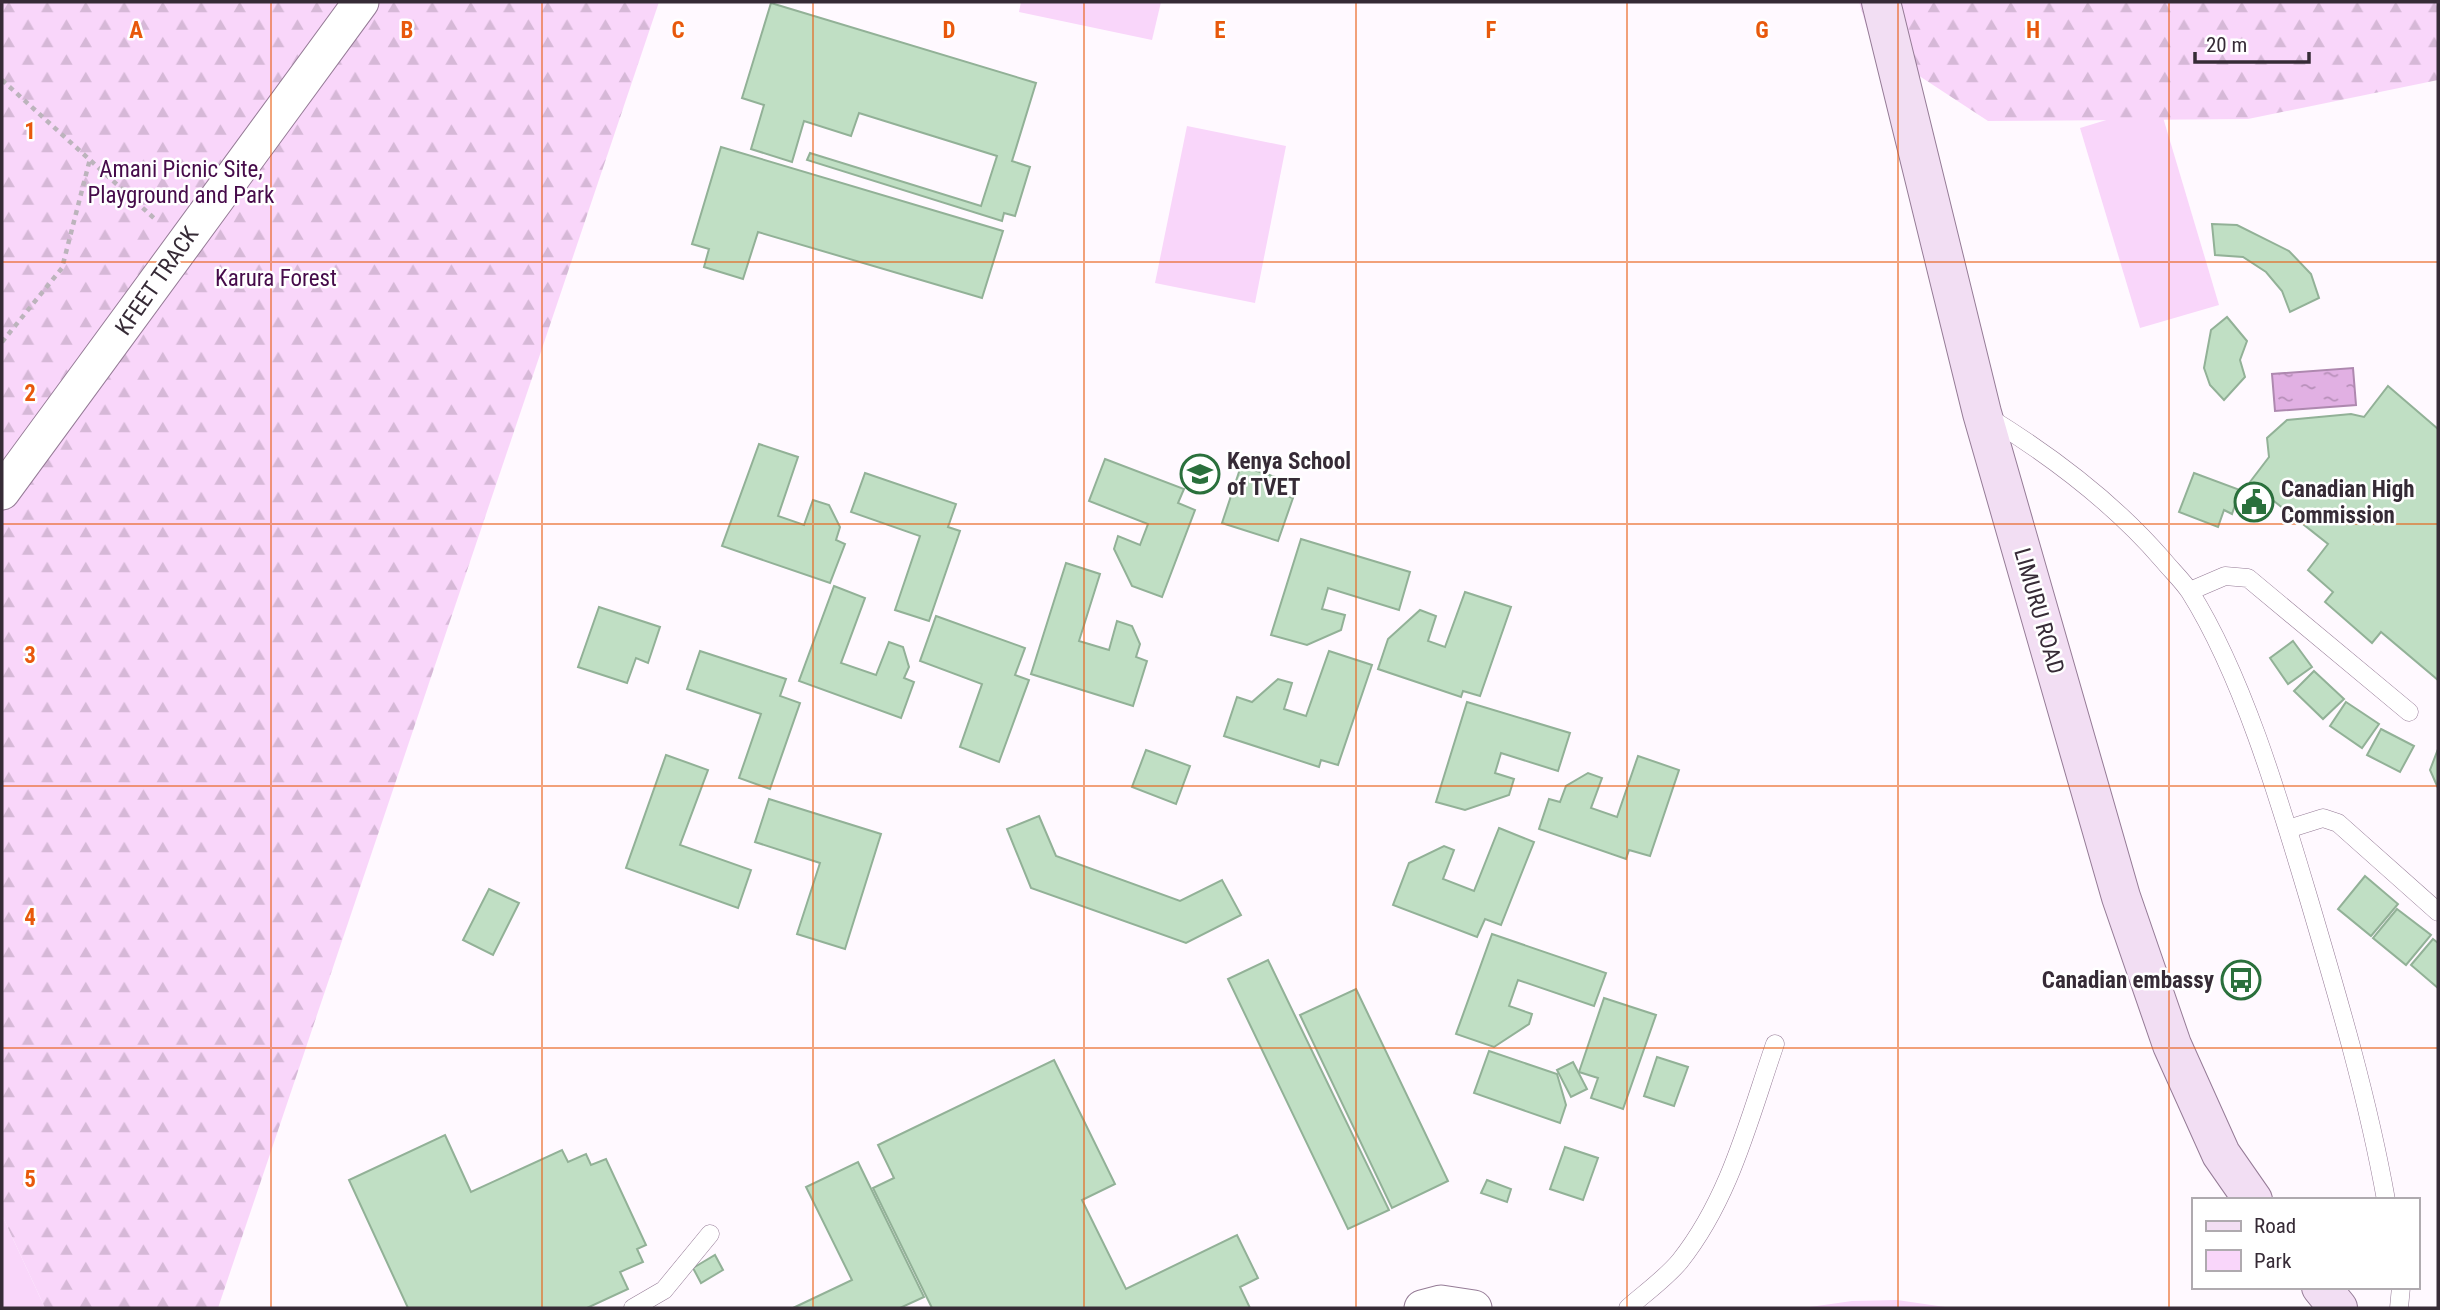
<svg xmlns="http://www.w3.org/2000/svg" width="2440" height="1310" font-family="'Roboto Condensed',sans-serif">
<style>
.green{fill:#f9d6fa}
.forest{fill:url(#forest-firs)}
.water{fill:url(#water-ripples);stroke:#ae88af;stroke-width:2}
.building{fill:#c0dfc4;stroke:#92b197;stroke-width:2}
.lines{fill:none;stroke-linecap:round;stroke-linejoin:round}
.service-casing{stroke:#957b96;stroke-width:19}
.minor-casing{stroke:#957b96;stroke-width:37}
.secondary-casing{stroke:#957b96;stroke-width:40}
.path{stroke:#bcb4bc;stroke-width:4.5;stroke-dasharray:5 5;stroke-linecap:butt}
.service{stroke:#fff;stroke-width:18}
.minor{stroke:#fff;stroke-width:35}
.secondary{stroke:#f2def3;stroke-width:38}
.grid{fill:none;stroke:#e8590c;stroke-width:2;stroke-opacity:0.55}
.labels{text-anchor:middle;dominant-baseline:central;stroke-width:5;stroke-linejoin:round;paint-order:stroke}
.park-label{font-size:23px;fill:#460b4a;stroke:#fff}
.street-label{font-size:23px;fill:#362b36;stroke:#fff}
.poi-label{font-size:23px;font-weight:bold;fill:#362b36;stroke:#fff;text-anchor:start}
.grid-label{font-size:23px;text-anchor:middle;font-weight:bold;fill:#e8590c;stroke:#fff;stroke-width:5;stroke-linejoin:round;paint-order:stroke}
</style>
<defs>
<pattern id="forest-firs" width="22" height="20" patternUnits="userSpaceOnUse" patternTransform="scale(1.75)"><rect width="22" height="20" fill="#f9d6fa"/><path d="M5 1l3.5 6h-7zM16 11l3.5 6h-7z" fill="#d6b8d7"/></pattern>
<pattern id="water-ripples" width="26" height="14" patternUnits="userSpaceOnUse" patternTransform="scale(1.75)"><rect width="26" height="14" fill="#e1b0e3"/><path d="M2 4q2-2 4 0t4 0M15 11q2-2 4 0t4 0" fill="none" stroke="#b78fb9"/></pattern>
</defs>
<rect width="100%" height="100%" fill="#fff9ff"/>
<g class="green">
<polygon points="1021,2 1161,2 1152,40 1019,12"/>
<polygon points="2159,104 2219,305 2140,328 2080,128"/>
<polygon points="1187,126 1286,146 1255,303 1155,283"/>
<polygon points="2,1215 45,1308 2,1308"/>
<polygon points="1897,1300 1952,1308 1803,1308 1852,1301"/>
</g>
<g class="forest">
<polygon points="2,2 659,2 218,1308 45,1308 2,1215"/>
<polygon points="1859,2 2438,2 2438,80 2248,119 1988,121 1872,45"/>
</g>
<polygon class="water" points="2353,368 2356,405 2275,411 2272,374"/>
<g class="building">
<polygon points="771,3 1036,83 1012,161 1030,167 1015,216 1004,213 1002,221 807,160 810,153 981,206 997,156 859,113 851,136 804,121 792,162 751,149 764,105 742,98"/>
<polygon points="721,147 1003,231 982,298 758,232 743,279 704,267 709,249 692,244"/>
<polygon points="2212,224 2237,225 2289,251 2311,274 2319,298 2290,312 2282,291 2266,272 2243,257 2215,255"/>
<polygon points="2227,317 2247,341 2240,360 2245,377 2224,400 2210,385 2204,368 2211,330"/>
<polygon points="2388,386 2438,429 2438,680 2381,632 2372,643 2325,602 2333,592 2308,570 2328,544 2250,482 2269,457 2267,438 2287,420 2351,414 2364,417"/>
<polygon points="759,444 798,457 778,516 804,525 813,500 829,505 840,527 836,540 845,544 830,583 722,546"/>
<polygon points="1105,459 1184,489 1178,503 1195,510 1162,597 1132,586 1114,549 1118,536 1140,545 1148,524 1089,501"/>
<polygon points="1241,466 1285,480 1281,494 1293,498 1278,541 1222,523"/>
<polygon points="865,473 956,504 948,527 960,531 929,621 895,610 920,536 851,512"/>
<polygon points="2194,473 2240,490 2232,514 2224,510 2218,527 2179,512"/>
<polygon points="1301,539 1410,572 1399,610 1328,588 1322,609 1345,615 1341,630 1307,645 1271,635"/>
<polygon points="1066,563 1100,574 1079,641 1109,650 1117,621 1132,626 1140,644 1136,657 1147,661 1133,706 1031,674"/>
<polygon points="834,586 865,598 841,663 876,675 889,642 903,647 909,667 904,678 914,682 901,718 799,681"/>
<polygon points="1465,592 1511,607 1480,696 1463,691 1461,697 1378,669 1388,639 1420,610 1436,616 1428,641 1445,647"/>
<polygon points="599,607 660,627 648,663 636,658 627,683 578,667"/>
<polygon points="936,616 1025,648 1015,675 1029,680 999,762 960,747 982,684 920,661"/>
<polygon points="2293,641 2312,667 2288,684 2270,658"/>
<polygon points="700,651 786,679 780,696 800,703 770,789 739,778 761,714 687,689"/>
<polygon points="1329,651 1372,665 1338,765 1321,760 1319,767 1224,736 1237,697 1252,702 1278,679 1292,683 1284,709 1306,716"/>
<polygon points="2314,671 2344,699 2323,719 2294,691"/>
<polygon points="1467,702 1570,733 1558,771 1501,753 1495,773 1514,779 1509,795 1465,810 1436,802"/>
<polygon points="2346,702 2379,724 2362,748 2330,726"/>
<polygon points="2381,729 2414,746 2400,772 2367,755"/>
<polygon points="2438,749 2438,788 2430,770"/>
<polygon points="1146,750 1190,766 1176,804 1132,787"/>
<polygon points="666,755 708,770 680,845 751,870 738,908 626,868"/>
<polygon points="1638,756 1679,770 1650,856 1629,850 1626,859 1539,829 1549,799 1560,802 1566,786 1588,773 1602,778 1591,808 1617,817"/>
<polygon points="769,799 881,834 845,949 797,934 820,863 755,842"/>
<polygon points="1039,816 1056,856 1180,901 1222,880 1241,915 1186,943 1031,888 1007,829"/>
<polygon points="1499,828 1534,842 1501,925 1485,919 1477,937 1393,905 1409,863 1444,846 1454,850 1443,879 1474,891"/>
<polygon points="2365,876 2398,904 2371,936 2338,909"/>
<polygon points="489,889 519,903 493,955 463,940"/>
<polygon points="2397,909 2431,935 2406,965 2373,938"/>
<polygon points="1492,934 1606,973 1594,1006 1518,980 1509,1006 1532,1014 1529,1024 1494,1047 1456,1034"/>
<polygon points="2433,939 2438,943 2438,988 2411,965"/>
<polygon points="1268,960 1389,1210 1348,1229 1228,979"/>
<polygon points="1356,989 1448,1181 1392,1208 1300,1015"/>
<polygon points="1604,998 1656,1015 1623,1109 1591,1098 1598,1078 1579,1072"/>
<polygon points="1489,1051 1557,1074 1566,1105 1560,1123 1474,1093"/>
<polygon points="1657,1057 1688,1067 1674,1106 1644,1096"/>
<polygon points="1054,1060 1115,1184 1082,1200 1126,1289 1237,1235 1258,1278 1240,1287 1250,1308 932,1308 873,1188 894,1178 878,1145"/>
<polygon points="1573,1062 1587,1089 1571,1097 1557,1070"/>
<polygon points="445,1135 471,1192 562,1150 568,1162 586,1154 591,1165 606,1159 646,1245 637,1249 643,1262 620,1272 628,1289 587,1308 408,1308 349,1180"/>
<polygon points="1565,1147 1598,1158 1583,1200 1550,1189"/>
<polygon points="858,1162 924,1297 900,1308 793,1308 852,1280 806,1187"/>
<polygon points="1487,1180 1511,1189 1507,1202 1481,1193"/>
<polygon points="715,1255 723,1270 701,1283 693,1268"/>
</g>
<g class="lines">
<defs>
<g id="service">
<path d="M 1988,417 C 2053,457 2113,502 2163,560 C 2172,571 2183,581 2190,592 C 2244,678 2281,806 2310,903 C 2339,1001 2368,1099 2386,1200"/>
<polyline points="2190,591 2225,576 2248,578 2409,712"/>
<polyline points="2288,829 2323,818 2338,823 2438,912"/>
<polyline points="633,1308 664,1290 710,1234"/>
<path d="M 1628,1308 C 1645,1293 1666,1278 1680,1261 C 1730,1198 1749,1119 1775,1044"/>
<polyline points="2399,1308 2401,1287"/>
</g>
<g id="minor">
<polyline points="2,492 361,2"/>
<polyline points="1422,1308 1441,1303 1474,1308"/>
</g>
<g id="secondary">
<polyline points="1881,2 1982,413 2121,897 2172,1045 2221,1154 2253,1200"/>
<polyline points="2321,1287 2338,1308"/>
</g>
</defs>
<use href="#service" class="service-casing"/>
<use href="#minor" class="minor-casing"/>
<use href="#secondary" class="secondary-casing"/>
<g class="path">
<polyline points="2,80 156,220"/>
<polyline points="2,342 62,268 90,159"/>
</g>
<use href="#service" class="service"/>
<use href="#minor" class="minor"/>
<use href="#secondary" class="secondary"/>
</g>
<path class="grid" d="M 271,2 L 271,1308M 542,2 L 542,1308M 813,2 L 813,1308M 1084,2 L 1084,1308M 1356,2 L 1356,1308M 1627,2 L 1627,1308M 1898,2 L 1898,1308M 2169,2 L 2169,1308M 2,262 L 2438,262M 2,524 L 2438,524M 2,786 L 2438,786M 2,1048 L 2438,1048"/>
<defs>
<symbol id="university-ring" viewBox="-11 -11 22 22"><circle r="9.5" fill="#fff" stroke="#2a703c" stroke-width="1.5"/><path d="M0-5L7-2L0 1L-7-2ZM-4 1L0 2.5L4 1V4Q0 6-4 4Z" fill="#2a703c"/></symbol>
<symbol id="civic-ring" viewBox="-11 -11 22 22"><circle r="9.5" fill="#fff" stroke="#2a703c" stroke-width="1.5"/><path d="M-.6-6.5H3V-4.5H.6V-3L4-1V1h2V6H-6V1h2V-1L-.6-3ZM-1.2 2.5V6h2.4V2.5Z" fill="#2a703c"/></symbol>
<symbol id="bus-ring" viewBox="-11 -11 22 22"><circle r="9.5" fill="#fff" stroke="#2a703c" stroke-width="1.5"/><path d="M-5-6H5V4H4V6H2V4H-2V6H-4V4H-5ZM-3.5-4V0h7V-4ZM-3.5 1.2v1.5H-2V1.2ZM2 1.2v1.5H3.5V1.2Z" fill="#2a703c"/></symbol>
</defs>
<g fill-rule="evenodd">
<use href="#university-ring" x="1178" y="452" width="44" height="44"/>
<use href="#civic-ring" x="2232" y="480" width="44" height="44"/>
<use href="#bus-ring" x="2219" y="958" width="44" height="44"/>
</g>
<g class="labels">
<g class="park-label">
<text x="181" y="169">Amani Picnic Site,<tspan x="181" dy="26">Playground and Park</tspan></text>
<text x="276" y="278">Karura Forest</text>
</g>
<g class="street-label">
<text transform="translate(157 281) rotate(-55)">KFEET TRACK</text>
<text transform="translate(2039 611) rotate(74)">LIMURU ROAD</text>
</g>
<g class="poi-label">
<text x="1227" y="461">Kenya School<tspan x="1227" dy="26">of TVET</tspan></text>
<text x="2281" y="489">Canadian High<tspan x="2281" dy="26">Commission</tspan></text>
<text x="2214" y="980" text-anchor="end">Canadian embassy</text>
</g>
</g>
<g class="grid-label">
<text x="136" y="38">A</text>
<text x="407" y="38">B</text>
<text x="678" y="38">C</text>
<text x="949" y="38">D</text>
<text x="1220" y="38">E</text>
<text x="1491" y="38">F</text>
<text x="1762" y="38">G</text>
<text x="2033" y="38">H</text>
<text x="30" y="139">1</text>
<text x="30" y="401">2</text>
<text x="30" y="663">3</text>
<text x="30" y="925">4</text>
<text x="30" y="1187">5</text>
</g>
<rect width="2440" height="1310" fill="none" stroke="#362b36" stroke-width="7"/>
<rect x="2192" y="1198" width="228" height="91" fill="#ffffff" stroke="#afaaaf" stroke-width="2"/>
<rect x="2206" y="1221" width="35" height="10" fill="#f2def3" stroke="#afaaaf" stroke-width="2"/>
<text x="2254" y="1233" font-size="21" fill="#362b36">Road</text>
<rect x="2206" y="1250" width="35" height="21" fill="#f9d6fa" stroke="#afaaaf" stroke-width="2"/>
<text x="2254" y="1268" font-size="21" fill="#362b36">Park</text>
<path d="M2195 52v10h114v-10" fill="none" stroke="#362b36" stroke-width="3.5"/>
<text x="2206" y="52" font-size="21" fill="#362b36" stroke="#ffffff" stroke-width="5" paint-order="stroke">20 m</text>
</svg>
